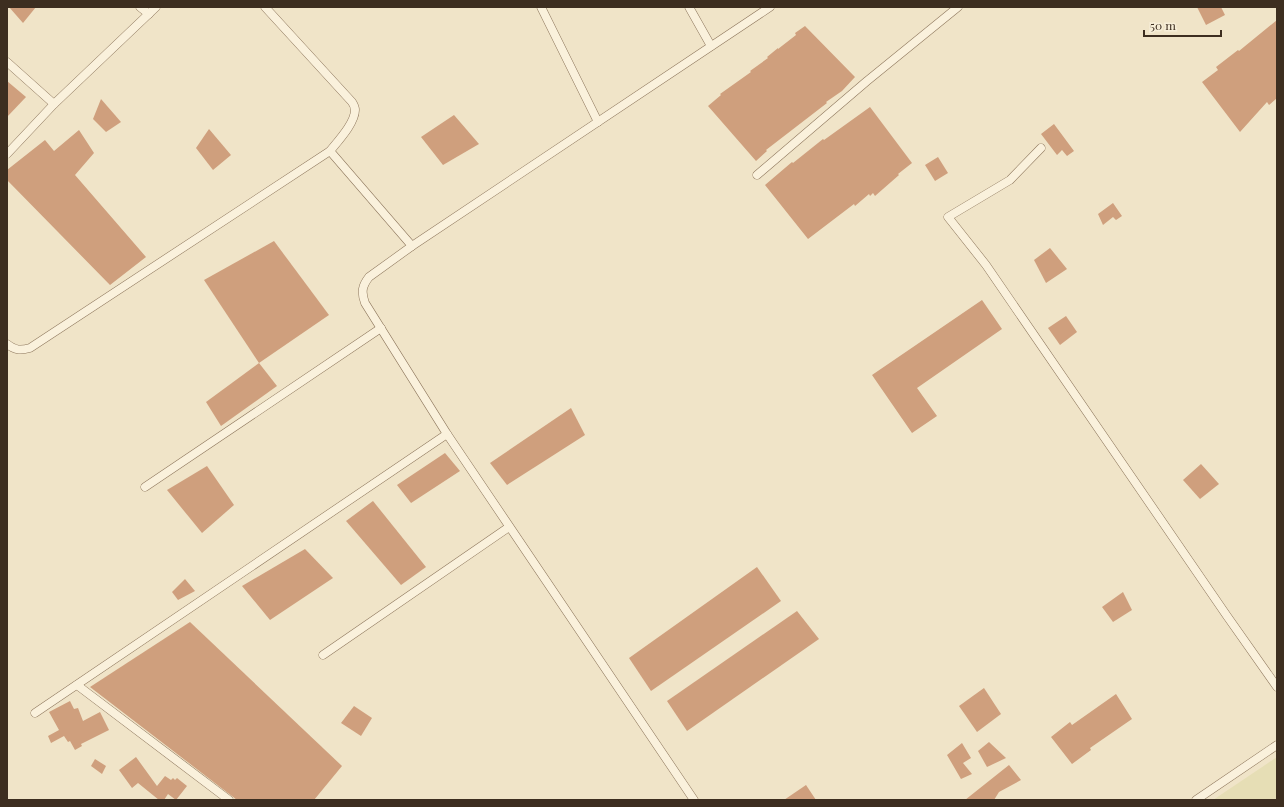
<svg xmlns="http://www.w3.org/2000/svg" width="1284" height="807" font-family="'Playfair Display',serif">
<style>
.farmland{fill:#e6deb5}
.building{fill:#cf9f7d}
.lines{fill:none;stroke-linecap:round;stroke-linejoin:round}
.minor-casing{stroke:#8d765c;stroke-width:9}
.minor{stroke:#faf1dc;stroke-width:8}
</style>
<rect width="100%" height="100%" fill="#f0e4c8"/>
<polygon class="farmland" points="1277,757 1277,800 1213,800"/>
<g class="building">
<polygon points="9,7 36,7 23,23"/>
<polygon points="1197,7 1221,7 1225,15 1206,25"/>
<polygon points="1277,20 1277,98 1269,105 1267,102 1240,132 1202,82 1218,70 1216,67 1238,50 1239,51"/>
<polygon points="805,26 855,77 842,91 826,102 827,103 766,150 767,151 756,161 708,106 721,95 720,94 751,72 750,71 768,58 767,57 778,48 778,49 796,35 795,33"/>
<polygon points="7,81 26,97 7,117"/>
<polygon points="101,99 121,122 106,132 93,119"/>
<polygon points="870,107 912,163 898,174 899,175 875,196 873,193 870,196 869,194 855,206 854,204 808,239 765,185 792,162 793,163 823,139 824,140"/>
<polygon points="454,115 479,144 443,165 421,137"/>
<polygon points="1054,124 1074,151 1067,156 1062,150 1057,155 1041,134"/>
<polygon points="209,129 231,155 213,170 196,148"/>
<polygon points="79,130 94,153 75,175 146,257 110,285 7,180 7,170 45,140 54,151"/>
<polygon points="938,157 948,173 935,181 925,165"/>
<polygon points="1113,203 1122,216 1116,220 1113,217 1103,225 1098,214"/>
<polygon points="274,241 329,315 259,363 204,280"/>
<polygon points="1050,248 1067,269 1046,283 1034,260"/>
<polygon points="982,300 1002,329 917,388 937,416 912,433 872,375"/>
<polygon points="1066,316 1077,332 1060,345 1048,328"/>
<polygon points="259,363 277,386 221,426 206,402"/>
<polygon points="571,408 585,435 507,485 490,463"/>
<polygon points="445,453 460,471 411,503 397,485"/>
<polygon points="1201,464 1219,484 1200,499 1183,480"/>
<polygon points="207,466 234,505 202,533 167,490"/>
<polygon points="373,501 426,567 401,585 346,521"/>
<polygon points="305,549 333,578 270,620 242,586"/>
<polygon points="757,567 781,601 651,691 629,658"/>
<polygon points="185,579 195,591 178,600 172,592"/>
<polygon points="1123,592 1132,610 1113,622 1102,607"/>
<polygon points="797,611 819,639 687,731 667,701"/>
<polygon points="190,622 342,766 314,800 237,800 90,687"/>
<polygon points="984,688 1001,714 977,732 959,706"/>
<polygon points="1116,694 1132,719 1090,748 1091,750 1072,764 1051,737 1070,722 1072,725"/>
<polygon points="70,701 74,709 78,708 83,721 100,712 109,730 81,744 82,746 75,750 70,741 68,742 64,736 51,743 48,736 59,730 49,712"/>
<polygon points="354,706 372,718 361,736 341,723"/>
<polygon points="989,742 1006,758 987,767 978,751"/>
<polygon points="962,743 971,758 963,763 972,774 961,779 947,755"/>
<polygon points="136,757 157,786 165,776 171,780 173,778 175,780 177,778 187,786 176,800 168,794 164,800 159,800 138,783 132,788 119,770"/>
<polygon points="95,759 106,766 102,774 91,766"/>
<polygon points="1009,765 1021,780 999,792 994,800 965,800"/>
<polygon points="806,785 816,800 784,800"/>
</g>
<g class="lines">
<defs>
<g id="minor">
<polyline points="140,7 149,14"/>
<polyline points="541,7 598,122"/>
<polyline points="689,7 711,46"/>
<polyline points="7,62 54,104"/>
<polyline points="1041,148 1010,180 948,217 986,265 1227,616 1277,687"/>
<polyline points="330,151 412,246"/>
<polyline points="7,154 54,104 156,7"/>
<polyline points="757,175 867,81 958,7"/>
<path d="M 7,344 C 15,350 20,351 30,348 L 330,151 C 338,141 355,123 355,110 C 355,107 354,105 352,102 L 265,7"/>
<polyline points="145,487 381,328"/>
<polyline points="323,655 509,527"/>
<polyline points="77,685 229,800"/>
<polyline points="35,713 447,434"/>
<path d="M 694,800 L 447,434 L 365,303 C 361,292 362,286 369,277 L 412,246 L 770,7"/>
<polyline points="1196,800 1277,745"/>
</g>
</defs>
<use href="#minor" class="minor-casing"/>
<use href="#minor" class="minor"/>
</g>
<rect width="1284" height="807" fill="none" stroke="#3d2e20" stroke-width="16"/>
<path d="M1144 30v6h77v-6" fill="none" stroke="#3d2e20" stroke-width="2"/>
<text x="1150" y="30" font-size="12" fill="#3d2e20" stroke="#f7eed8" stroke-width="3" paint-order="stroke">50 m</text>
</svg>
